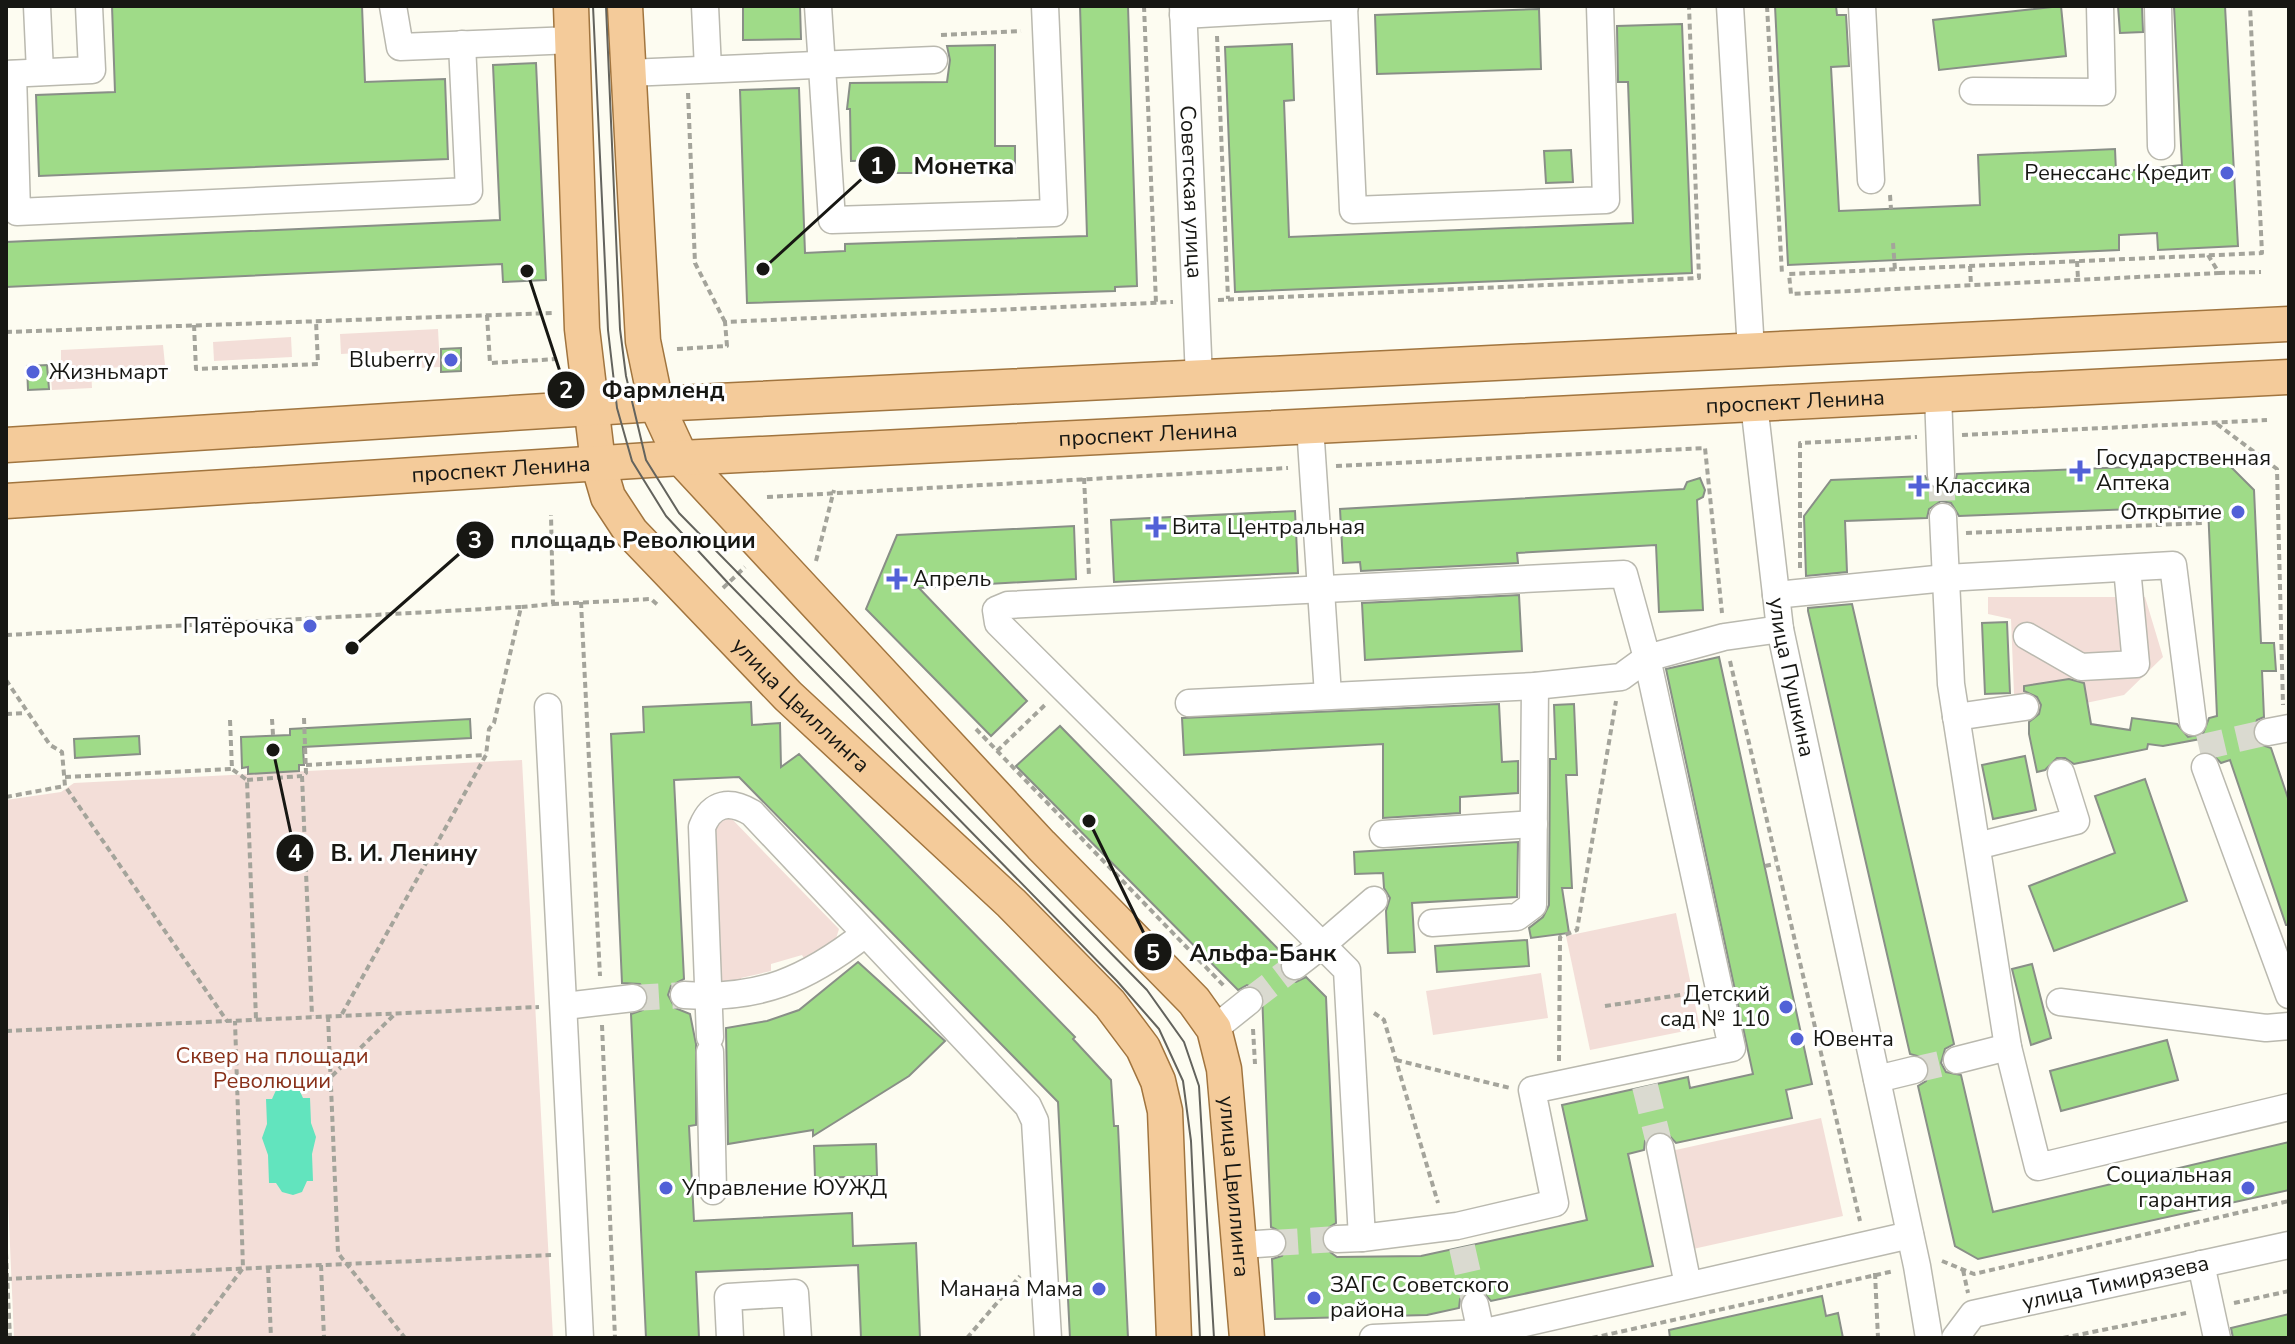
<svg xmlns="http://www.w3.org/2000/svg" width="2295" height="1344" font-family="'Nunito Sans',sans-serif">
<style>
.green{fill:#f3ded8}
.water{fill:#62e4be}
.building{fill:#9fdb88;stroke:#898f87;stroke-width:2}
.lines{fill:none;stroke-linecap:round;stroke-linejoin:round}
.minor-tunnel{stroke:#dadad0;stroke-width:26;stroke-dasharray:26 13;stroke-linecap:butt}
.minor-casing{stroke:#bab9af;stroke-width:29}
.major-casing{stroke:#a1753f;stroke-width:37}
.path{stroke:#a4a49b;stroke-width:4;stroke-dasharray:6 4;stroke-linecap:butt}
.minor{stroke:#fff;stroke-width:26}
.major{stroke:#f4cb9a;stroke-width:34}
.tram{stroke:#63635d;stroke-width:2}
.poi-dot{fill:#5261d7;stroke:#fff;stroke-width:3}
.labels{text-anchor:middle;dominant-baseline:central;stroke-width:6;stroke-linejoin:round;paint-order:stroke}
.poi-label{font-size:22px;fill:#171713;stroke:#fff;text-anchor:start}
.street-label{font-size:22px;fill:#171713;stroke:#fff}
.park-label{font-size:22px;fill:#883019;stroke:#fff}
.leader{fill:none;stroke:#171713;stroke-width:3}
.callout-dot{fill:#171713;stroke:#fff;stroke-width:3}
.mark-label{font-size:24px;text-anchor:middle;font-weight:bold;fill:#fff}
.callout-label{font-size:24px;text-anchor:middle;font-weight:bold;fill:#171713;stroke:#fff;stroke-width:6;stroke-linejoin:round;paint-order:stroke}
</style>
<rect width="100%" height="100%" fill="#fdfcf1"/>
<g class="green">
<polygon points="438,329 440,367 415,368 414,350 341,354 340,334"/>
<polygon points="291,337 292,357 214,361 213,342"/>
<polygon points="163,345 165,365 91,369 92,388 52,390 50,365 61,364 61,350"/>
<polygon points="1988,597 2145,597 2163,657 2124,695 1985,724 2014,694 2011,619 1988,614"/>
<polygon points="522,760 553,1338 14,1338 6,1153 6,800 61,792 74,783"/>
<polygon points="730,817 839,929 834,945 805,960 802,955 771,964 771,971 741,978 741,983 721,985 713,827 723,818"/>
<polygon points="1676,913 1700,1028 1590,1050 1566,936"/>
<polygon points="1541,973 1548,1018 1433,1035 1426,991"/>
<polygon points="1821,1118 1843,1216 1693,1249 1671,1151"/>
</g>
<polygon class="water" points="286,1083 298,1087 303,1098 310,1098 311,1123 316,1137 312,1154 313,1181 307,1181 302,1192 293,1195 282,1192 276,1183 269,1183 268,1155 262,1138 267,1124 266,1099 272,1099 277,1088"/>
<g class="building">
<polygon points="112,6 362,6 365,82 445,79 448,159 39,176 36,95 115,92"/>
<polygon points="743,6 800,6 801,39 743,40"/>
<polygon points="1080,6 1128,6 1137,286 1115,287 1115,291 747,303 740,90 799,88 805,253 845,251 845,244 1087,236"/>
<polygon points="1775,6 1836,6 1837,15 1846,15 1849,66 1831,67 1839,211 1980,205 1978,155 2115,149 2116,172 2182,165 2174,6 2225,6 2238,246 2158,250 2157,233 2119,235 2119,250 1788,265"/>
<polygon points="2061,6 2066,56 1939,70 1933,20"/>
<polygon points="2118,6 2142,6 2143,32 2120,33"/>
<polygon points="1539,9 1541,69 1377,74 1375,15"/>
<polygon points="1682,24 1692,273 1235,292 1225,47 1292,44 1294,100 1284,101 1289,237 1633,223 1628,82 1618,82 1617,26"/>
<polygon points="995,45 995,146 1015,146 1015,173 891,173 891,160 851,161 850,109 847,109 850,83 947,82 950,60 947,46"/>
<polygon points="536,63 546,280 503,282 502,264 6,287 6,242 500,220 493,65"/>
<polygon points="1571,150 1573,182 1546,183 1544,151"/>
<polygon points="461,348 461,371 441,372 441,349"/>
<polygon points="47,365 49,389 28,390 27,366"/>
<polygon points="2227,463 2254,490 2261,643 2274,643 2276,671 2262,671 2264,717 2257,720 2252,734 2256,743 2271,748 2289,801 2289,925 2286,925 2230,760 2221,763 2210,752 2206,738 2163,746 2148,744 2147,749 2074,764 2065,758 2057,758 2045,770 2037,772 2029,734 2029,722 2039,714 2041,705 2037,697 2024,691 2024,686 2069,679 2084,683 2091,724 2130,730 2132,718 2177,724 2188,737 2203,734 2209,718 2217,716 2208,506 1959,516 1951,503 1941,501 1929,509 1927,518 1845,521 1847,572 1806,576 1804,516 1831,480 1925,476 1933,489 1942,491 1955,483 1957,474"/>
<polygon points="1700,478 1705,490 1703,497 1697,500 1703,610 1659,612 1656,545 1517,553 1518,563 1361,571 1360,562 1343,563 1340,509 1684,489 1687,482"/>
<polygon points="1295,511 1298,573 1114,582 1111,520"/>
<polygon points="1074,526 1076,579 919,588 1027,701 991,736 866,609 897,535"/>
<polygon points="1519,595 1522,651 1365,660 1362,603"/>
<polygon points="1852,604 1954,1044 1945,1049 1941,1063 1946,1072 1961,1075 1993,1212 2289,1142 2289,1190 1978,1259 1955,1246 1918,1086 1926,1081 1930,1067 1925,1058 1910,1054 1808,611 1808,608"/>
<polygon points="2007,622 2010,693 1985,694 1982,623"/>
<polygon points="1719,657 1812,1084 1786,1090 1792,1118 1676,1143 1666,1132 1656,1132 1645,1141 1644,1150 1628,1154 1653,1266 1491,1301 1481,1290 1471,1290 1460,1299 1459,1308 1427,1315 1275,1319 1272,1259 1282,1256 1288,1243 1285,1234 1271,1227 1262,992 1247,985 1238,990 1016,766 1060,726 1284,955 1279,967 1283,976 1296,982 1306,977 1326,997 1336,1223 1323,1231 1323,1247 1337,1257 1421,1256 1587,1220 1562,1105 1688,1077 1690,1088 1753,1074 1666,669"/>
<polygon points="751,702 752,725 780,723 781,767 799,754 1075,1037 1073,1039 1111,1080 1114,1126 1118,1126 1128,1338 1070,1338 1058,1102 739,777 674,780 684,979 671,986 668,995 675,1008 690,1014 696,1044 696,1125 689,1126 694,1221 852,1213 853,1246 916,1243 920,1338 861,1338 858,1265 696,1272 699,1338 646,1338 631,1014 643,1010 649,997 640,984 622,983 611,734 644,732 643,707"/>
<polygon points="1499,704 1502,762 1518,761 1518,793 1460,797 1460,813 1383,818 1383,744 1184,755 1182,718"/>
<polygon points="1574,704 1577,775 1566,775 1572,888 1562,888 1569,933 1531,938 1529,928 1543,917 1549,905 1550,759 1556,759 1554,705"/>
<polygon points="470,719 471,738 303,747 304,765 299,765 299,771 248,774 248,767 242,768 241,737 290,735 290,729"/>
<polygon points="139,736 140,754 75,758 74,739"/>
<polygon points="2025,756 2036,810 1993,819 1982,765"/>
<polygon points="2145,779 2187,901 2054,951 2029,886 2115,853 2095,796"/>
<polygon points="1518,842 1517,897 1412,903 1415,952 1388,953 1386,911 1390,898 1384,888 1383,873 1355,874 1354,852"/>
<polygon points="1527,940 1529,966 1437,972 1435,946"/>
<polygon points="858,962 945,1041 909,1076 813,1136 813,1130 728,1144 726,1028 767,1021 799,1010"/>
<polygon points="2032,964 2051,1038 2031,1045 2012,969"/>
<polygon points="2167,1040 2178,1080 2061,1111 2050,1071"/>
<polygon points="876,1144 877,1176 815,1178 814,1146"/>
<polygon points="1822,1296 1826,1316 1838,1313 1843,1338 1670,1338 1669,1330"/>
<polygon points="2289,1314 2289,1338 2233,1338 2231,1328"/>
</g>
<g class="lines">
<g class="minor-tunnel">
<polyline points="1941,475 1943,517"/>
<polyline points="2199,748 2268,732"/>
<polyline points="633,998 684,995"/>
<polyline points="1249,1001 1295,966"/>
<polyline points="1914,1070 1957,1060"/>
<polyline points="1645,1086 1660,1147"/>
<polyline points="1272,1243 1337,1239"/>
<polyline points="1462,1247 1475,1305"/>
</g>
<defs>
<g id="minor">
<polyline points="37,6 40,72"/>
<polyline points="393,6 400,47 573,40"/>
<polyline points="705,6 708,69"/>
<polyline points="818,6 832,220 1054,213 1045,6"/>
<path id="s1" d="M 1183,6 L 1199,378"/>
<polyline points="1730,6 1751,350"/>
<polyline points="1862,6 1871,180"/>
<polyline points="2158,6 2161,146"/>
<polyline points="1344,7 1353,210 1606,200 1600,6"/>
<polyline points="1183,15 1345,6"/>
<polyline points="628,73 934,60"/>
<polyline points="6,74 92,70 89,6"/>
<polyline points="13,74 17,212 469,191 462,44"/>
<polyline points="1973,91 2102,92 2100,6"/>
<polyline points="1938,395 1941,475"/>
<path id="s2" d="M 1754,404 L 1780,629 L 1917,1266 L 1929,1338"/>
<polyline points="1310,426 1328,695"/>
<polyline points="1943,517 1951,684 2008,1047 2038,1167 2289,1107"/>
<polyline points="1776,595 1946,578 2173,565 2193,722"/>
<polyline points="2027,636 2081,667 2136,664 2127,568"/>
<polyline points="1189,703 1535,686 1621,677 1647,658 1732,1048 1532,1090 1555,1203 1457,1226 1362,1238 1347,970 1322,945 1295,966"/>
<polyline points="548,707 580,1338"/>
<polyline points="1956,717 2025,707"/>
<polyline points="2268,732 2289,728"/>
<polyline points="2205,767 2289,995"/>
<polyline points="1383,834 1534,824"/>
<polyline points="1977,846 2076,821 2061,773"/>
<polyline points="1374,900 1322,945 998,623 996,610 1008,605 1624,574 1647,658 1724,637 1780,629"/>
<polyline points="1432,923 1517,917 1533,905 1535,686"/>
<path d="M 684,995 C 760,1000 806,980 865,934"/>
<polyline points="2060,1002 2266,1028 2289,1026"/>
<polyline points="565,1006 633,998"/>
<polyline points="1214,1029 1249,1001"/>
<path d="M 710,1037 L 702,827 C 712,802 730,800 752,813 L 1028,1106 L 1035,1121 L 1048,1338"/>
<polyline points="710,1052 713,1191"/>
<polyline points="1957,1060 2008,1047"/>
<polyline points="1877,1079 1914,1070"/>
<polyline points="1660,1147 1688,1285"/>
<polyline points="1337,1239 1362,1238"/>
<polyline points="1242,1245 1272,1243"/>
<polyline points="2201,1264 2217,1338"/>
<polyline points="1475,1305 1481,1333"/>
<polyline points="730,1338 728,1297 795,1293 798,1338"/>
<polyline points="1373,1338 1481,1333 1910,1235"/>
<path id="s3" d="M 1955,1338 L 1973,1314 L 2289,1245"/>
</g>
<g id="major">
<path id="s4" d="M 571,6 L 582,329 L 598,463 L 608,497 L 631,532 L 788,696 L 1011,903 L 1110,1004 L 1143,1048 L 1158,1081 L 1165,1111 L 1174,1338"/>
<path id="s5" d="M 625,6 L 643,341 L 656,404 L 681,458 L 1041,845 L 1194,1001 L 1214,1029 L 1224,1069 L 1247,1338"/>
<polyline points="6,445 656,404 2289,324"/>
<path id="s6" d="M 6,501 L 681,458 L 2289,377"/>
</g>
</defs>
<use href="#minor" class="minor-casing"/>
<use href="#major" class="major-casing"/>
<g class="path">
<polyline points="1144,6 1156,303"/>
<polyline points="1767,6 1782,274"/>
<polyline points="941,35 1021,31"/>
<polyline points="1217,36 1228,299"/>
<polyline points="688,93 695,263 725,322"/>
<polyline points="1890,195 1891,209"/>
<polyline points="1893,243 1895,270"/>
<polyline points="2208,255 2219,273 1791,294 1789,274 2262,253 2250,6"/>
<polyline points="2077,261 2078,279"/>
<polyline points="1970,266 1971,285"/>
<polyline points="2219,273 2261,272"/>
<polyline points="1218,300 1699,278 1689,6"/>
<polyline points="487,315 490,363 557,359"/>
<polyline points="194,325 196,369 318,364 316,321"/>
<polyline points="6,332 553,313"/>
<polyline points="677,349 727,346 725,322 1173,302"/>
<polyline points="2217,424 2277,469 2283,705"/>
<polyline points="1962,435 2267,420"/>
<polyline points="1336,466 1705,448 1722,613"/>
<polyline points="1084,478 1089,576"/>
<polyline points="767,497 1288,468"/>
<polyline points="1966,533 2204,523"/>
<polyline points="816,561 834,490"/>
<polyline points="1800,568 1800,443 1917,437"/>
<polyline points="723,588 745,567"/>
<polyline points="581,602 600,976"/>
<polyline points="553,604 651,599 659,606"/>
<polyline points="6,635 521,607"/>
<polyline points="1730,661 1860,1221"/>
<polyline points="6,680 50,745 62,752 65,786 227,1021"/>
<polyline points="6,714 26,713"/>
<polyline points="304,718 306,773 302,776 312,1016"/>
<polyline points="272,719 273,735"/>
<polyline points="230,720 232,769 247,780 256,1019"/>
<polyline points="976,729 1225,987"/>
<polyline points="997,751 1047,703"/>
<polyline points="306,765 486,755"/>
<polyline points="65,777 232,769"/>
<polyline points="247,780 302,776"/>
<polyline points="6,797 65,786"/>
<polyline points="1765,866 1775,864"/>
<polyline points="1605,1006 1694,993"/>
<polyline points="1374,1013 1384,1020 1438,1203"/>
<polyline points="342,1014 486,755 489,729 494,723 521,607 553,604 551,515"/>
<polyline points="328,1016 338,1253 405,1338"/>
<polyline points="602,1025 615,1338"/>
<polyline points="1253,1029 1255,1064"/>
<polyline points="6,1031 539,1007"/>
<polyline points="1396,1060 1510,1088"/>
<polyline points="1559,1061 1560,937 1577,930 1616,701"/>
<polyline points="332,1076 396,1013"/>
<polyline points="6,1253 10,1338"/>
<polyline points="1942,1261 1974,1274 2289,1201"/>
<polyline points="321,1265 324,1338"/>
<polyline points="268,1267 271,1338"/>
<polyline points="1963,1270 1968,1293"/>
<polyline points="1875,1273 1878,1338"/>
<polyline points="6,1279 551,1255"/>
<polyline points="2234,1303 2289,1291"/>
<polyline points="191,1338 243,1268 235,1021"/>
<polyline points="967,1338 1020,1276"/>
<polyline points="1592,1338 1894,1271"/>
<polyline points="2063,1338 2186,1313"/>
</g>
<use href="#minor" class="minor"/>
<use href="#major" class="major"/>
<g class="tram">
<polyline points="593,6 608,330 617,408 632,461 666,516 728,583 1117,981 1159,1029 1183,1081 1191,1141 1200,1338"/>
<polyline points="606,6 620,329 626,376 646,460 679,513 1147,990 1184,1042 1199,1086 1214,1338"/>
</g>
</g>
<g class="poi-dot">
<circle cx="2227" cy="173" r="8"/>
<circle cx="451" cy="360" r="8"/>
<circle cx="33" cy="372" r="8"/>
<path d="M2076 459h8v8h8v8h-8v8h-8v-8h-8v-8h8z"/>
<path d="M1915 474h8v8h8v8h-8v8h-8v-8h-8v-8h8z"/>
<circle cx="2238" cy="512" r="8"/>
<path d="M1152 515h8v8h8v8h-8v8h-8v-8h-8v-8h8z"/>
<path d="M893 567h8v8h8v8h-8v8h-8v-8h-8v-8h8z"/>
<circle cx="310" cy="626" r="8"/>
<circle cx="1786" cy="1007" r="8"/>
<circle cx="1797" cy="1039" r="8"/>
<circle cx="666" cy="1188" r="8"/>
<circle cx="2248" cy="1188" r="8"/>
<circle cx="1099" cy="1289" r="8"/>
<circle cx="1314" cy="1298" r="8"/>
</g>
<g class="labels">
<g class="poi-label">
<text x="2211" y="173" text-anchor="end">Ренессанс Кредит</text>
<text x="435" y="360" text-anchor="end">Bluberry</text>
<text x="49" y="372">Жизньмарт</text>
<text x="2096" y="458">Государственная<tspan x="2096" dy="25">Аптека</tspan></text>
<text x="1935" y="486">Классика</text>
<text x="2222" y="512" text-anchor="end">Открытие</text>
<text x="1172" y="527">Вита Центральная</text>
<text x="913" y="579">Апрель</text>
<text x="294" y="626" text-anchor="end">Пятёрочка</text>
<text x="1770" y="994" text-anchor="end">Детский<tspan x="1770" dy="25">сад № 110</tspan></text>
<text x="1813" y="1039">Ювента</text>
<text x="2232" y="1175" text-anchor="end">Социальная<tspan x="2232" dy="25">гарантия</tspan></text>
<text x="682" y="1188">Управление ЮУЖД</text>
<text x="1330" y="1285">ЗАГС Советского<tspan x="1330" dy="25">района</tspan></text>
<text x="1083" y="1289" text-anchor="end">Манана Мама</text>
</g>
<g class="street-label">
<text stroke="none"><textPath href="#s1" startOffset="186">Советская улица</textPath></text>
<text stroke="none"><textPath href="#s6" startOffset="1792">проспект Ленина</textPath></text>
<text stroke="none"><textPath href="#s6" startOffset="1144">проспект Ленина</textPath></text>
<text stroke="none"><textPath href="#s6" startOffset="496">проспект Ленина</textPath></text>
<text stroke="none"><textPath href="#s2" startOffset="276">улица Пушкина</textPath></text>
<text stroke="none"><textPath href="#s4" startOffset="778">улица Цвиллинга</textPath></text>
<text stroke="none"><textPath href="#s5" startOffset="1400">улица Цвиллинга</textPath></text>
<text stroke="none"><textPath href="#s3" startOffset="176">улица Тимирязева</textPath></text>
</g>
<g class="park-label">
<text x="272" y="1056">Сквер на площади<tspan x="272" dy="25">Революции</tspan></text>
</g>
</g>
<path class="leader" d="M763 269L877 165M527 271L566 390M352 648L475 540M273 750L295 853M1089 821L1153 952"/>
<g class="callout-dot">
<circle cx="763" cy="269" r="8"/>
<circle cx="527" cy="271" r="8"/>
<circle cx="352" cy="648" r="8"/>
<circle cx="273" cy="750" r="8"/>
<circle cx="1089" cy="821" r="8"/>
<circle cx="877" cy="165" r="20"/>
<circle cx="566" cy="390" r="20"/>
<circle cx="475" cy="540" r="20"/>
<circle cx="295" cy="853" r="20"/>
<circle cx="1153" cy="952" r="20"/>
</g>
<g class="mark-label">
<text x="877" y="174">1</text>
<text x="566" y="398">2</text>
<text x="475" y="548">3</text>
<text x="295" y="861">4</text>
<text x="1153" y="961">5</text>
</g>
<g class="callout-label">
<text x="964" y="174">Монетка</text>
<text x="663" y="398">Фармленд</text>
<text x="633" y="548">площадь Революции</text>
<text x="404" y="861">В. И. Ленину</text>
<text x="1263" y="961">Альфа-Банк</text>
</g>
<rect width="2295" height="1344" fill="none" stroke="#171713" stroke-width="16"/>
</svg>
